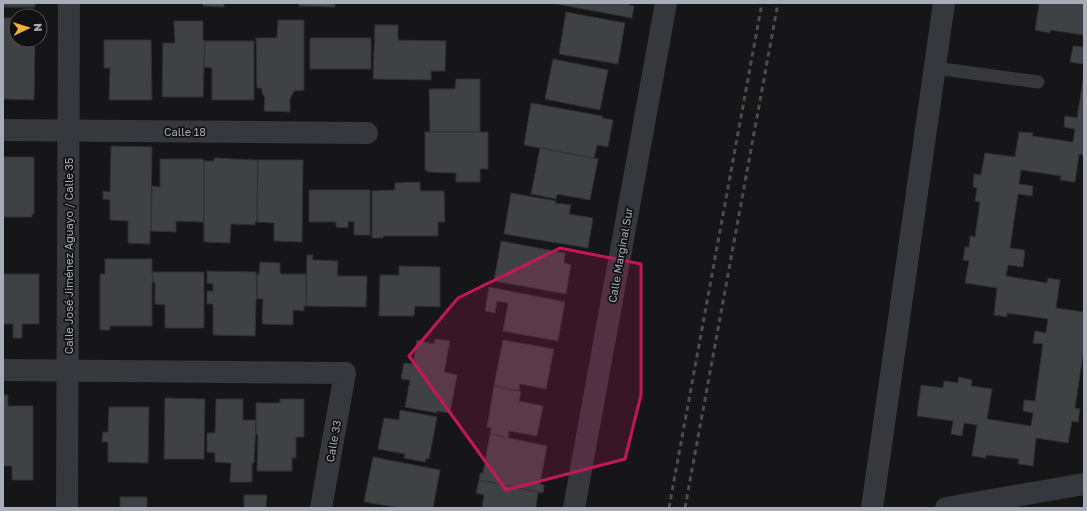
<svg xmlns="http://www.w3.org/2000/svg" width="1087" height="511" font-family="'Golos Text',sans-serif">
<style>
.building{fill:#404145;stroke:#303034}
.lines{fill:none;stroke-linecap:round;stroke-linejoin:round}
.lane{stroke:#37383d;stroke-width:13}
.street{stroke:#37383d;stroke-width:22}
.rail{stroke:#4a4c52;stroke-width:3;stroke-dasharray:5 4;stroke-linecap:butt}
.marked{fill:#c2185b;fill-opacity:0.2;stroke:#c2185b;stroke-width:3;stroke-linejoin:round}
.labels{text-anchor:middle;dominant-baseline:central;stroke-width:3.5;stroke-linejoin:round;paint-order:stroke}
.street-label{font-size:11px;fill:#a8adb8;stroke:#111113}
</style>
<rect width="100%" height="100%" fill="#161618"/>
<g class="building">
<rect x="3" y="3" width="32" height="4"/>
<polygon points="203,3 224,3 224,7 203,6"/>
<polygon points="299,3 335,3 335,7 299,6"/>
<polygon points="551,3 630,3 629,5 634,6 632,18"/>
<polygon points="1034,3 1084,3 1084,35 1050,30 1050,33 1035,30 1039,4"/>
<polygon points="566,12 625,23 618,64 559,54"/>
<polygon points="3,18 16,18 16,40 35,40 34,100 3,99"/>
<polygon points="278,20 304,20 304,90 294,91 290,99 290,112 264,111 265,98 262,93 262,88 257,88 256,38 277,38"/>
<polygon points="174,21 203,21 203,40 205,41 203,97 162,97 163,43 175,43"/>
<polygon points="375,25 398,25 398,40 446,41 445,71 431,71 431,80 373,79"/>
<rect x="310" y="38" width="61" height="31"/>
<polygon points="104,40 151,40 152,100 109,100 110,68 104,68"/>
<polygon points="205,41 254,41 254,100 212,100 212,68 204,67"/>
<polygon points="1073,46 1084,47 1084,64 1070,62"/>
<polygon points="553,59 608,70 600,110 545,99"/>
<polygon points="1084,74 1084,155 1079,154 1075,182 1060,180 1061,176 1021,170 1019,184 1033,186 1032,196 1018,194 1010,248 1025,250 1023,267 1008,265 1006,276 1047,283 1048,278 1060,280 1056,308 1084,312 1084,348 1075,408 1080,409 1078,422 1072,421 1068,443 1036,438 1033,466 1018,464 1019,459 986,455 986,458 972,456 977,425 964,423 962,436 951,434 953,421 917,416 921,385 943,388 944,381 958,383 959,377 972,380 971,386 992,389 987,419 1031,426 1033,413 1023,411 1024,400 1035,401 1043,344 1033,343 1035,331 1046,333 1048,319 1007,313 1007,317 994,315 997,288 965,283 969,261 963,260 965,247 969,247 970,236 975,237 980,202 975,201 977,188 973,187 974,174 981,175 985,153 1015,157 1019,132 1033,133 1032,136 1073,142 1075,129 1064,127 1065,116 1077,118"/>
<polygon points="456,79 480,79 480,131 481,132 430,132 429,89 455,89"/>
<polygon points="531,103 602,116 602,118 613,120 608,147 597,145 594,158 596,159 524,145"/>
<polygon points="425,132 488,132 488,169 480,169 480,182 456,182 456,173 455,173 429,172 425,170"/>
<polygon points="111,146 152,147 151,231 150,231 150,244 128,243 128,221 110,220 110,200 103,199 103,191 110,192"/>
<polygon points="540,148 598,159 590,200 557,194 556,199 531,194"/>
<polygon points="3,157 34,157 34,214 32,214 32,217 3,217"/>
<polygon points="214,158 258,160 257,222 255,222 255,225 231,224 230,243 204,242 204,161 214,161"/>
<polygon points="160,159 203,159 204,161 204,222 176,221 176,232 151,231 152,186 160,187"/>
<polygon points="258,160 303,160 302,242 274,241 274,223 257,222"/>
<polygon points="420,182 420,191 444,191 445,222 438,222 438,236 383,236 383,238 372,238 372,191 395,190 395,183"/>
<polygon points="309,190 370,190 370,235 354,235 354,222 348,221 348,228 336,227 336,222 309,222"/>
<polygon points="511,193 556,201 555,203 571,205 569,214 593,218 588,248 504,234"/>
<polygon points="501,241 565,253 564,263 571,265 566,294 494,281"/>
<polygon points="307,255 313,255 312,260 314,260 338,261 337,275 339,276 367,276 366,307 306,306"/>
<polygon points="105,259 152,259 152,272 153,272 153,282 152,282 152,326 110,326 110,330 100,330 100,274 105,274"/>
<polygon points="260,262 280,263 280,273 282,274 306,274 306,306 304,306 304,311 293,310 293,325 262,324 263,299 257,299 257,274 259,274"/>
<polygon points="399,266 440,267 440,307 415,306 414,316 379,316 380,275 399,275"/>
<polygon points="207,271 256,272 257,299 256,299 255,336 213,335 213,304 207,304 207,291 213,291 213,284 207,283"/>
<polygon points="152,272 204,272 204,328 165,328 165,305 155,304 155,283 153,282"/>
<polygon points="3,274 39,274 39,324 22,324 22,338 13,338 13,324 3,324"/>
<polygon points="489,287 565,302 558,341 503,331 508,303 497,301 495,313 485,311"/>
<polygon points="435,339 450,341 444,372 457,375 450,413 437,411 437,413 405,407 410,380 401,379 404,363 413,364 417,340 434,344"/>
<polygon points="503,340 554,349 546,389 520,384 519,390 520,391 494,386"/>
<polygon points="494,386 521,391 519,401 543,406 537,436 509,431 508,438 490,434 491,428 487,427"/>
<polygon points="3,395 8,395 8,406 33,406 33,480 12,480 12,466 3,466"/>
<polygon points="165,398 205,399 204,459 164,459"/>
<polygon points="216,399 243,399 243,420 256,420 254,463 252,463 252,482 230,482 231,463 215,462 215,453 207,452 207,433 215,433"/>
<polygon points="280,399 304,399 304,437 296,437 296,458 292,458 292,471 257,471 258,435 256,434 256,403 280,403"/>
<polygon points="109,407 149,407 148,463 108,462 108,442 102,442 103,432 108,432"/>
<polygon points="400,410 437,417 429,459 426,458 425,462 404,458 405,454 378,449 384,418 399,420"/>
<polygon points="490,434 547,446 540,484 544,485 543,493 479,480 480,473 483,473"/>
<polygon points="373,457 440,470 433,508 401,508 364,502"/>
<polygon points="479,480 538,492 536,508 482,508 484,495 476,493"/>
<polygon points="244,495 267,495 266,508 244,508"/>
<rect x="120" y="497" width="27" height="11"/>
</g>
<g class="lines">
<polyline class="lane" points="935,68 1038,82"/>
<g class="street">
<polyline points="3,130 367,133"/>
<polyline points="3,370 345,373 321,508"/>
<polyline points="67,508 69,3"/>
<polyline points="574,508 666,3"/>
<polyline points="872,508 944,3"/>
<polyline points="946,508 1084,484"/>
</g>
<g class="rail">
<polyline points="669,508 762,3"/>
<polyline points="685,508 778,3"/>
</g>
</g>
<path class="marked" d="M 560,248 L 641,264 L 641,395 L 625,459 L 506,490 L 409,356 L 458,298 Z"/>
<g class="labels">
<g class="street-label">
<text x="185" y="131">Calle 18</text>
<text transform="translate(620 255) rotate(-80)">Calle Marginal Sur</text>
<text transform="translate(68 256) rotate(-90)">Calle José Jiménez Aguayo / Calle 35</text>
<text transform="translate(333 441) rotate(-80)">Calle 33</text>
</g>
</g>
<rect width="1087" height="511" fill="none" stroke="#a8adb8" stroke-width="8"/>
<g transform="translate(28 28) rotate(86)"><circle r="19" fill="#111113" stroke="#4d4f55"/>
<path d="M0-3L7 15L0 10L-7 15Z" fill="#f2b134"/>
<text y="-6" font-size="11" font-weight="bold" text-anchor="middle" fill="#a8adb8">N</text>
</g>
</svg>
